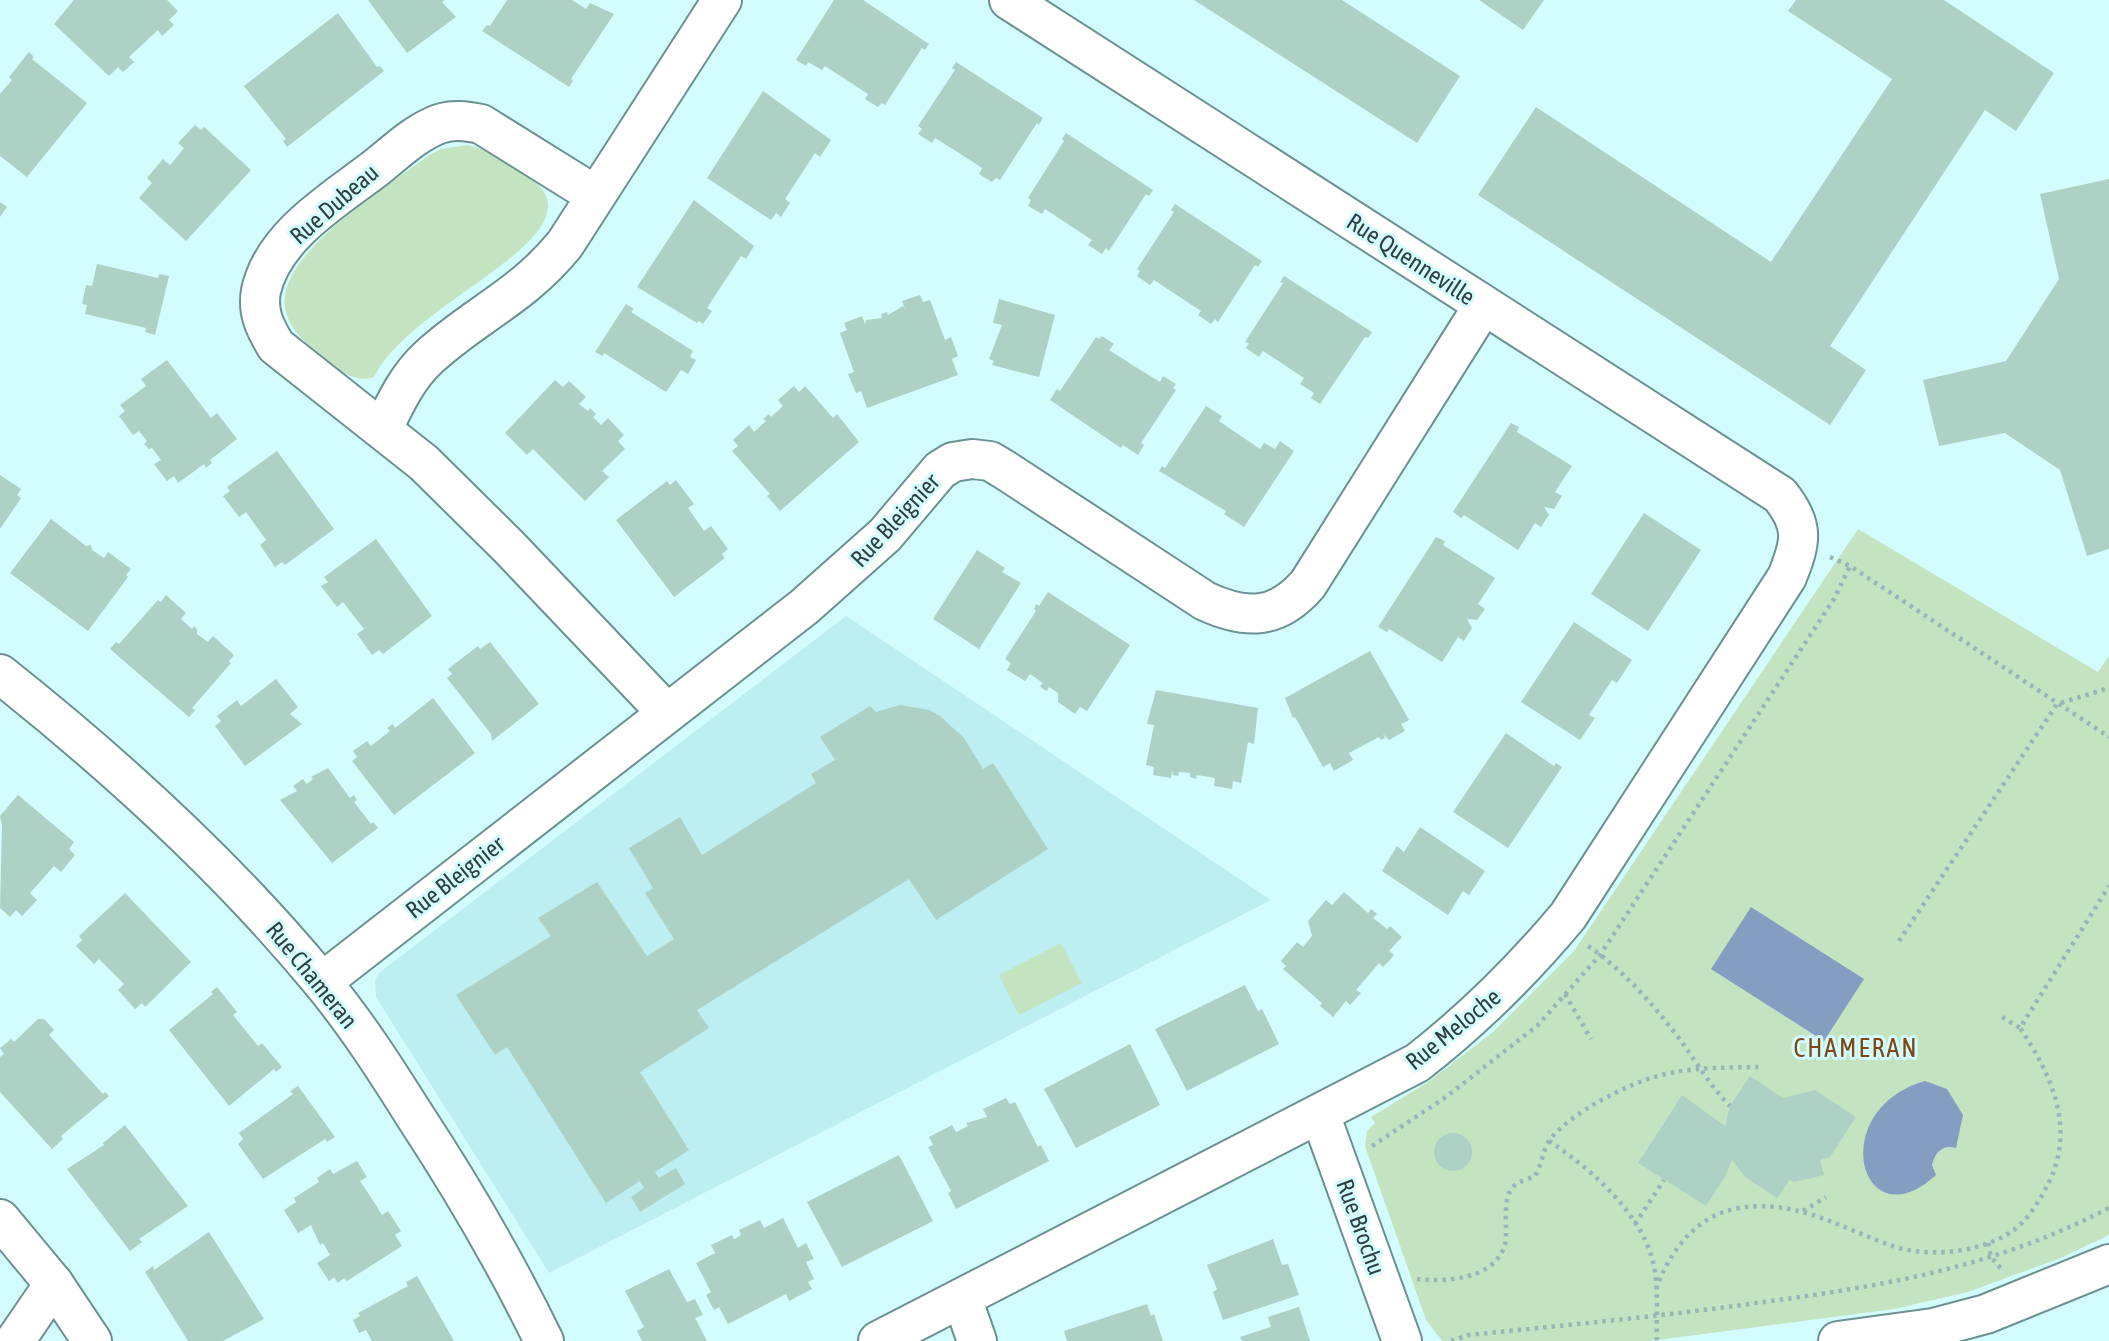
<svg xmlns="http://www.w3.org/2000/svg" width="2109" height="1341" font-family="'Asap Condensed',sans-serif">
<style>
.built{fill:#bdeef1}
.green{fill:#c4e4c1}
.water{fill:#859dc1}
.building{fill:#aed1c5}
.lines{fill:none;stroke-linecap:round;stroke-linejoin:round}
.minor-casing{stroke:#6b9193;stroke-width:42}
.path{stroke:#97b6b8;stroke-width:4.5;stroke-dasharray:3.5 5;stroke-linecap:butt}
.minor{stroke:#fff;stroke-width:38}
.labels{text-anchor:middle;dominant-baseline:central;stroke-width:6;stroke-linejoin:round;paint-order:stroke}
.street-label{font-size:24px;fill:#2f3f40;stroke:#d3fcfe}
.neighbourhood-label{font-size:26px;letter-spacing:2px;fill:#804714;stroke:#d3fcfe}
</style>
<rect width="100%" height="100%" fill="#d3fcfe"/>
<polygon class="built" points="846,616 1271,900 549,1273 376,997 375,980 379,973"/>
<g class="green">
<path d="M 468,145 C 489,150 506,163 524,175 C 538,183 552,194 547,213 C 536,261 404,315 374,377 C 351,384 336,367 319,353 C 304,341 291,331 286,312 C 270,257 390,185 428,156 L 441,149 Z"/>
<polygon points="1858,529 2098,672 2109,656 2109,1235 2061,1258 1968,1292 1894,1309 1650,1341 1442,1341 1426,1320 1365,1146 1367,1131 1375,1123 1371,1117 1428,1082 1493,1032 1574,951"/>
<polygon points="1061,943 1082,983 1019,1015 999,975"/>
</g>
<g class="water">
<polygon points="1751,907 1864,979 1824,1041 1711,969"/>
<path d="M 1925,1081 L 1947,1089 L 1963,1115 L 1956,1148 C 1943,1144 1935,1152 1932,1165 L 1936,1175 C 1861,1244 1824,1110 1925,1081 Z"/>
</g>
<g class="building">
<polygon points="74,0 167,0 178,11 169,20 174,25 162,36 158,30 129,57 134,62 123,72 118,67 109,76 54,24"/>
<polygon points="368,0 445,0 442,2 456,17 407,53"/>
<polygon points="507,0 572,0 586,9 590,3 614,14 571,79 573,81 569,87 482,31 487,25 490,26"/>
<polygon points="834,0 863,0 929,44 925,50 922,48 885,105 882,103 878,107 865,99 868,94 825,66 822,70 808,62 806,66 796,60"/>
<polygon points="1194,0 1342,0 1460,76 1417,143"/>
<polygon points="1479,0 1544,0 1523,30"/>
<polygon points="1796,0 1944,0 2054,73 2016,131 1985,110 1830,346 1866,370 1830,425 1478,195 1536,107 1771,262 1892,79 1788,11"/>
<polygon points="338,13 377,67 380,66 384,71 287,147 283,141 286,139 244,86"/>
<polygon points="29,52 34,57 32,59 87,103 27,177 0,156 0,94 12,80 9,77"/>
<polygon points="956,62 1043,118 1039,125 1037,123 1000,180 996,178 992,182 979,174 982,168 959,153 935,138 932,143 918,134 922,129 918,126 955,70 952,68"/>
<polygon points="763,91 831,140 820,157 815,153 785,199 790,203 781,217 776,213 771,220 707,178"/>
<polygon points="195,125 201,130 204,127 251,170 186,241 139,198 152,183 147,178 163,159 170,165 172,163 184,148 178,143"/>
<polygon points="1066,133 1153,190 1149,196 1146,194 1109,251 1106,248 1102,254 1088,245 1092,240 1045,209 1042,214 1028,206 1031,200 1028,198 1064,141 1062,139"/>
<polygon points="2109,179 2109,549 2087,556 2060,470 2005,433 1939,446 1923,380 2006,361 2059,279 2040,194"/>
<polygon points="694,200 754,246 746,259 741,256 707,308 712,311 703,324 699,321 697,323 637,287"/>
<polygon points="0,202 7,207 0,217"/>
<polygon points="1175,204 1262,261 1258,267 1255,265 1218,322 1215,319 1211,324 1198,315 1201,311 1154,280 1150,285 1137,276 1140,271 1137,269 1174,212 1171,210"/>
<polygon points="97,264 158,278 159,274 169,276 155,335 145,332 146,328 85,314 87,305 82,304 86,285 92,286"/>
<polygon points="1284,276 1372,332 1368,338 1365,337 1320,404 1311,398 1314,393 1300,384 1304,378 1263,351 1259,357 1246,348 1249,343 1245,342 1283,283 1280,282"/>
<polygon points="920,295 923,302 930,300 945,340 951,337 958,356 952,359 958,375 867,408 861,391 856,393 848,374 854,372 840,333 847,330 844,323 862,316 865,324 866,320 882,318 881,314 887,312 888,315 903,306 905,309 902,301"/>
<polygon points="999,299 1055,315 1039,377 992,365 994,361 989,359 1002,325 993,323"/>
<polygon points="626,304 634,309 631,312 693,351 690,357 696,360 688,374 681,370 666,392 604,353 603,356 595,352"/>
<polygon points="1102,336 1114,344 1109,350 1134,366 1160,382 1163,376 1176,384 1173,388 1176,390 1141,443 1144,445 1138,455 1123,445 1121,448 1050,400 1057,389 1060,391 1096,337 1099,339"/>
<polygon points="167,360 211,418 217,413 237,439 210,460 212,463 206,468 204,464 178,483 174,476 167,481 154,464 161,460 152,448 149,449 144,444 147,441 139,431 133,435 119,416 125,411 120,405 146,386 141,379"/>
<polygon points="555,380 563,387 569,381 586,397 579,404 588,411 590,408 596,414 593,417 601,425 608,418 624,435 618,441 625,449 602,471 609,477 585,501 533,449 527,455 505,433"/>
<polygon points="794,386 799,392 805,386 833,418 837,414 859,442 780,511 767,496 770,494 732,451 738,446 733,440 749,425 754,432 766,421 763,419 769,414 771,417 783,406 778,400"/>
<polygon points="1206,406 1222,416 1219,421 1260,449 1264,443 1275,449 1280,441 1294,451 1244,527 1224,514 1226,511 1159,471 1162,466 1165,468"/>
<polygon points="1511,423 1519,427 1517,432 1572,466 1555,492 1562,496 1554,509 1544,507 1549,515 1541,527 1535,523 1518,550 1464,515 1461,518 1453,512"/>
<polygon points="277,451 334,529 285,565 282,562 275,567 260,545 266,540 246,512 239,517 223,496 230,491 227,487"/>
<polygon points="0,475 21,489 17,495 21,498 0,529"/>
<polygon points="676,480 694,504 688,508 704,531 711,526 728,549 722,554 725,558 674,597 616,520 667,481 670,485"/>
<polygon points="1644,513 1701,550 1648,631 1591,594"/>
<polygon points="51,519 86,546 91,545 92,550 104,558 108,552 131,569 126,575 128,577 88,631 10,573"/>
<polygon points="1436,537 1445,541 1443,545 1495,578 1478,604 1485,609 1477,620 1467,619 1472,628 1464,641 1458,637 1442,662 1389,629 1387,632 1378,627"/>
<polygon points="376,539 432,616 383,654 379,650 372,655 357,634 364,629 343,602 337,607 321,586 328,582 324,577"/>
<polygon points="977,550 1005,568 1002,572 1021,583 979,649 933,619"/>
<polygon points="1048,592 1130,645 1087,711 1080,707 1075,714 1058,702 1058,693 1049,687 1047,691 1043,689 1040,686 1043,683 1030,674 1025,681 1007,670 1011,663 1005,659 1036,611 1034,609 1036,604 1039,606"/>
<polygon points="166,595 186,613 181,619 192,629 194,626 197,629 197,634 208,642 213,636 234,655 229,661 231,663 192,708 195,710 189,717 110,649 116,642 119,644 158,600 161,602"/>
<polygon points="1574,622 1632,660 1617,683 1612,680 1589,715 1595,718 1580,740 1521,702"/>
<polygon points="490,642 539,704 492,741 491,734 447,678 452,674 448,669 478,646 480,649"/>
<polygon points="1370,651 1409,720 1401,724 1405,731 1389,740 1383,734 1385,738 1381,740 1379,737 1349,753 1353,760 1334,771 1330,763 1323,767 1295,717 1293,718 1285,698"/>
<polygon points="276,679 298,707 290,714 302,724 245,766 215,726 221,721 217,716 237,700 241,706"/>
<polygon points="1156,690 1258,708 1254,744 1248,742 1241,783 1233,781 1232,789 1214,786 1215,778 1197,775 1196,779 1190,777 1190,773 1179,772 1178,776 1173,775 1172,770 1171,778 1153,775 1154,767 1146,765 1154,725 1147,724"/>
<polygon points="433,698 475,753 394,815 352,761 357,757 353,751 367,741 371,746 390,731 387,728 393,724 395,728"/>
<polygon points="900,705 929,710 940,716 964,738 983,769 993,763 1048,849 936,920 909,879 697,1010 709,1028 640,1072 689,1150 655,1172 659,1178 676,1168 685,1184 640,1212 631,1197 644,1188 640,1181 606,1203 507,1047 495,1055 456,995 551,936 538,918 597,882 647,956 674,939 645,893 653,888 629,848 680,817 702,855 816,783 811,774 835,760 820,737 870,706 876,712"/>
<polygon points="1506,733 1554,766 1556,763 1562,767 1508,848 1453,812"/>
<polygon points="328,768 350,798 354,795 357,800 354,802 371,824 373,822 378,828 332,863 280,800 297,791 293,786 303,779 307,784 313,779 311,777"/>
<polygon points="18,795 74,842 69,849 75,855 61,872 54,866 30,893 37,900 22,916 16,910 10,917 0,908 2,826 0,816"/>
<polygon points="1420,827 1485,871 1469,895 1463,891 1448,915 1382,871 1397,846 1404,852"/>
<polygon points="1344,892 1368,913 1371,909 1377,914 1373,918 1387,929 1390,926 1402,937 1389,951 1394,955 1389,961 1383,967 1379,963 1356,990 1361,993 1350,1005 1346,1001 1333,1017 1320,1006 1322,1003 1283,969 1286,966 1281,961 1297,942 1303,947 1312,936 1308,921 1326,900 1332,905"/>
<polygon points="125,893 191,962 145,1007 142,1003 135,1009 118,990 124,984 99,959 94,964 76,946 82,940 79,936"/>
<polygon points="1245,985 1258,1011 1262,1009 1279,1044 1187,1091 1155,1029"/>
<polygon points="217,987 237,1012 233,1015 258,1046 262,1043 282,1067 276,1072 274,1069 229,1106 169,1030 213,994 211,992"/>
<polygon points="38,1019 44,1019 54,1030 49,1035 103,1094 105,1092 109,1096 61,1136 63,1139 52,1149 0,1092 0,1057 4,1054 0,1048 11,1039 14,1042"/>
<polygon points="1130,1044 1160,1105 1076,1148 1044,1089"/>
<polygon points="1750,1076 1783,1098 1815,1090 1856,1117 1830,1157 1820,1160 1824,1175 1794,1182 1790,1180 1777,1198 1745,1177 1732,1160 1725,1177 1706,1206 1638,1163 1682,1095 1725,1126 1730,1106"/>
<polygon points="298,1086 335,1137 327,1142 325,1139 263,1179 238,1144 243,1139 239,1133 293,1094 290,1091"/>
<polygon points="1006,1098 1010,1104 1015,1102 1038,1147 1041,1145 1049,1161 956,1209 948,1193 951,1191 928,1147 933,1145 929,1137 952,1125 956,1132 968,1126 966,1123 987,1117 983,1109"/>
<polygon points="125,1125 188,1206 139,1239 142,1242 130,1251 67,1169 104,1145 103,1143"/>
<circle cx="1453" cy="1152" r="19"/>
<polygon points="899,1155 933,1221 842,1267 807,1202"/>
<polygon points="357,1161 367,1177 360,1181 376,1205 382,1215 388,1211 401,1231 395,1235 402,1246 347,1281 344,1278 338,1283 334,1277 329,1281 317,1263 330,1255 323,1243 320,1245 311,1225 298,1233 284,1210 296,1202 294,1198 319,1182 317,1178 330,1169 333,1174"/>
<polygon points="783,1218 798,1248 806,1243 814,1259 806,1262 814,1279 808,1282 812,1289 789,1301 786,1294 728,1324 719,1307 714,1310 706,1295 711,1292 696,1263 715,1253 711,1245 732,1235 734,1239 738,1237 741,1235 739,1230 760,1220 764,1228"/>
<polygon points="209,1232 264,1319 223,1341 188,1341 145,1272 153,1266 154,1270"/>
<polygon points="1273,1239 1282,1265 1288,1264 1299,1295 1223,1320 1213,1292 1217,1289 1207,1265"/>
<polygon points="669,1269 687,1302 695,1299 703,1315 695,1318 707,1341 642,1341 637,1331 644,1327 625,1291"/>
<polygon points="417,1276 454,1341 372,1341 366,1330 359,1333 353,1320 360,1316 358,1313 408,1286 406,1282"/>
<polygon points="1147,1304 1151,1316 1154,1314 1163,1341 1067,1341 1064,1331"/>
<polygon points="1299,1307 1310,1341 1242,1341 1240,1337 1271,1327 1268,1317"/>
</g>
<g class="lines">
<defs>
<g id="minor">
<path d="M 595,195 L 481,124 C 466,121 453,119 439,124 C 415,133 396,152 377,167 C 336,199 273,235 261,291 C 257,312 265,328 276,346 L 424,463 L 509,547 L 666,712"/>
<path d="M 383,429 C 395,403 408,376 429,357 C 476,314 522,297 565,244 L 722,0"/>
<path d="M 0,674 C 116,766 227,867 321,981 C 356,1023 386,1070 415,1116 C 463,1189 506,1263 544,1341"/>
<path d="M 322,982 L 804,607 L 885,535 L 940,470 L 953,462 L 972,459 L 990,461 L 1005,470 L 1205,601 C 1246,620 1277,620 1308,584 L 1483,306"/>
<polyline points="1320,1114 1402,1341"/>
<polyline points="0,1219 54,1284 92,1341"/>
<polyline points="962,1298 977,1341"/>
<polyline points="15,1341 54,1284"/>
<path d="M 878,1341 L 1417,1063 C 1475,1018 1521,972 1568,916 L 1787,577 C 1801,542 1805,526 1780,495 L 1009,0"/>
<polyline points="1838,1341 1933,1328 1986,1314 2109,1264"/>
</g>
</defs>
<use href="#minor" class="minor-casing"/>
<g class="path">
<polyline points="1830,557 1850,566 2109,737"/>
<polyline points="1899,941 2057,704 2109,688"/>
<path d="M 1588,946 C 1623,970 1652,1003 1678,1037 C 1696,1061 1709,1085 1730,1106"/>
<polyline points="1565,994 1591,1039"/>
<polyline points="2002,1017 2020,1028"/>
<path d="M 1549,1141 C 1591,1169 1643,1214 1654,1266 C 1659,1290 1656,1317 1657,1341"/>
<polyline points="1372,1146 1446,1097 1538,1025 1600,955 1834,599 1850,566"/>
<polyline points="1803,1211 1826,1197"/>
<polyline points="1635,1224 1664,1180"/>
<polyline points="1988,1243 1991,1257 2002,1270"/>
<path d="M 1417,1279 C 1445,1282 1491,1280 1504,1248 C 1510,1235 1499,1198 1515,1185 C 1520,1181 1529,1179 1535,1176 C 1542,1165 1542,1152 1549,1141 C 1558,1128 1578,1114 1591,1106 C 1658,1067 1688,1068 1763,1067"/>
<path d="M 1656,1289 C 1670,1251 1696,1215 1739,1208 C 1795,1199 1837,1226 1887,1244 C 1922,1258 1973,1254 2006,1235 C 2026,1224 2039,1202 2049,1182 C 2076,1127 2051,1074 2020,1028 L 2109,886"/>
<path d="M 1451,1341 L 1469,1335 C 1567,1325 1665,1316 1764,1302 C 1889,1285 1995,1267 2109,1208"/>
</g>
<use href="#minor" class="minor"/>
</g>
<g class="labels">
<g class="street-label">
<text transform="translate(334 204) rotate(-41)">Rue Dubeau</text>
<text transform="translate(1411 259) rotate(33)">Rue Quenneville</text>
<text transform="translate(895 520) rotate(-47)">Rue Bleignier</text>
<text transform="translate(455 877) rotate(-38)">Rue Bleignier</text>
<text transform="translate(312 975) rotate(51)">Rue Chameran</text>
<text transform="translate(1453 1029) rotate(-39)">Rue Meloche</text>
<text transform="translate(1361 1227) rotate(70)">Rue Brochu</text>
</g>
<g class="neighbourhood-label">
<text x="1856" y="1048">CHAMERAN</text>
</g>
</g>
</svg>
